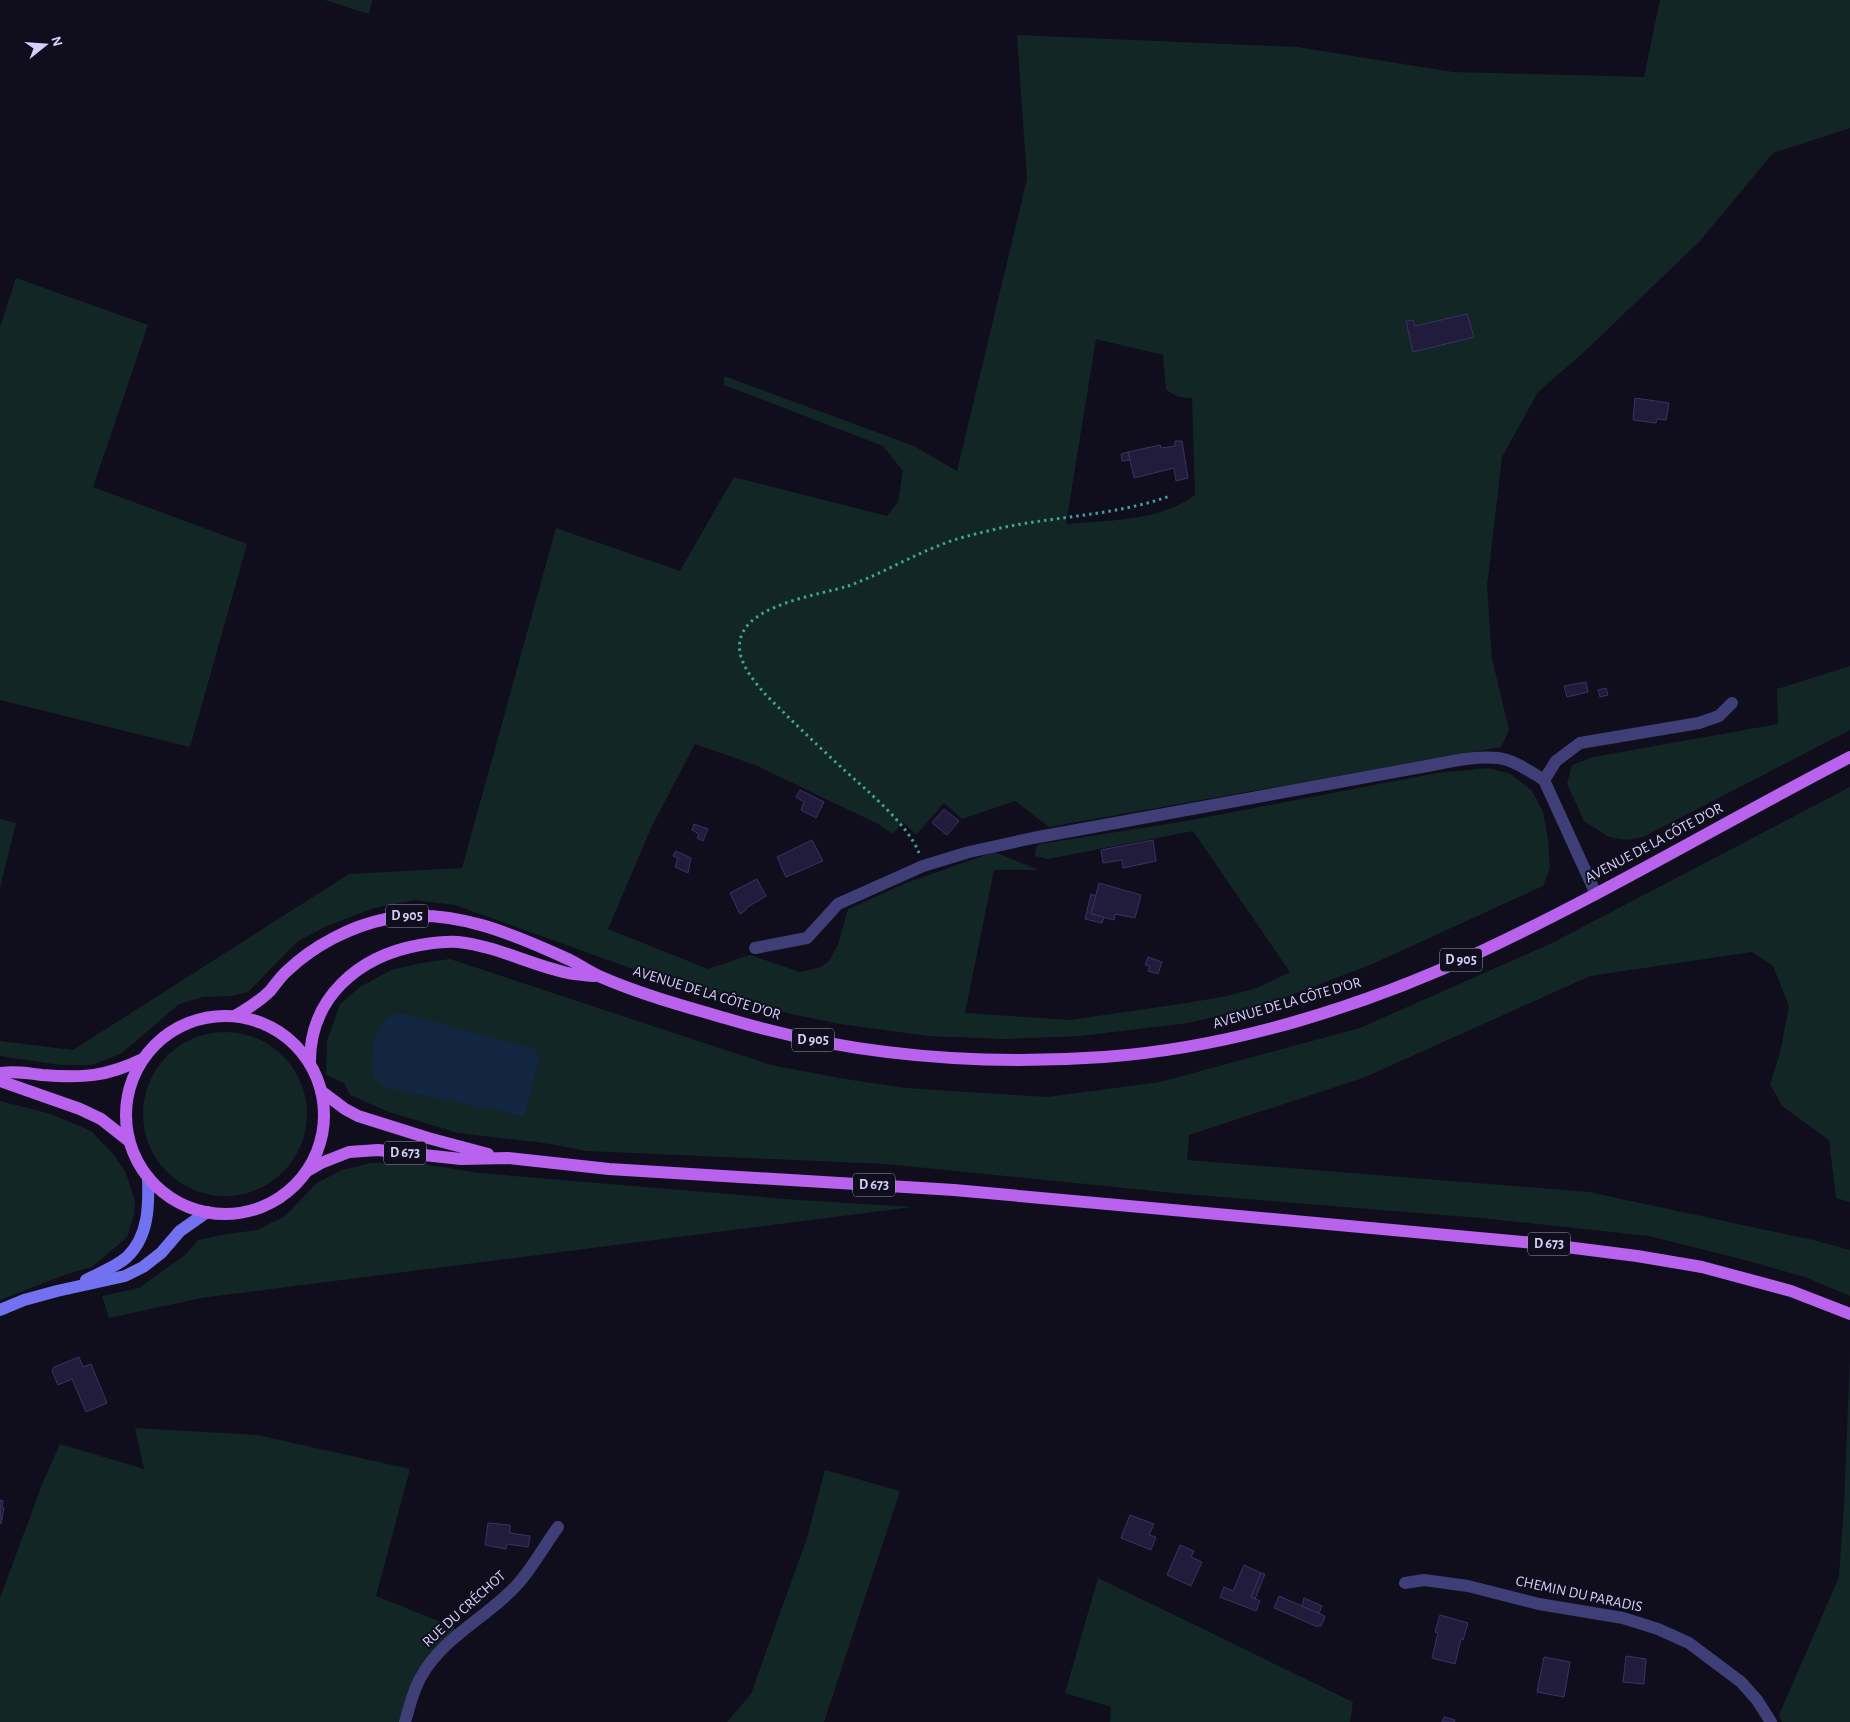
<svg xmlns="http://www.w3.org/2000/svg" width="1850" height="1722" font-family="'Alegreya Sans',sans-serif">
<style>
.green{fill:#122625;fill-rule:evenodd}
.water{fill:#132641}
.building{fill:#221c3c;stroke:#3a3165}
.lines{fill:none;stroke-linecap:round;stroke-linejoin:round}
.path{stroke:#3aa39b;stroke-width:3;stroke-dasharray:2.5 4;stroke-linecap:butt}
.street{stroke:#3f3e77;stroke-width:12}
.secondary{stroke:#7271ef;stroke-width:12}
.primary{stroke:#b862ee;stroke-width:12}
.labels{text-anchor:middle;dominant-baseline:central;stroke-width:4;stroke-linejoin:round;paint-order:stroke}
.shield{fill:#100e1d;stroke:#9995b8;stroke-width:1}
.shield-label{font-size:14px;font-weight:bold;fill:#d4cffa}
.street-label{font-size:15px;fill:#d4cffa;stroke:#100e1d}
</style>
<rect width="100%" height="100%" fill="#100e1d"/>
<g class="green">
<polygon points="325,0 372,0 369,14"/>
<path d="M 1660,0 L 1850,0 L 1850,128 L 1773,153 L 1699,242 L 1583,353 L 1538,392 L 1502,457 L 1487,586 L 1492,659 L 1509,730 L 1501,747 L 1049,827 L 1015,801 L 962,819 L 944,803 L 916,835 L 903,822 L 893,834 L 878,824 L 755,765 L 695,744 L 652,826 L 608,929 L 708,969 L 750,955 L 800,972 L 821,967 L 829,961 L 838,945 L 848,909 L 906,883 L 994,852 L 1039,870 L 994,870 L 965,1013 L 1070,1020 L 1187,1003 L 1227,996 L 1257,988 L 1290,972 L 1193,831 L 1048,859 L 1035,856 L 1036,847 L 1040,844 L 1186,821 L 1437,773 L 1488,768 L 1511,774 L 1532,791 L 1543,812 L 1548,840 L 1550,868 L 1543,886 L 1370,965 L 1265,1005 L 1188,1023 L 1080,1036 L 1006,1039 L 928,1036 L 840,1024 L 767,1009 L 630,968 L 455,905 L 415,900 L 374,908 L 327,926 L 298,941 L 248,992 L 232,996 L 203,997 L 179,1004 L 122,1053 L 110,1058 L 91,1065 L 60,1065 L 0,1056 L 0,1041 L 73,1050 L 349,874 L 462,868 L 556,528 L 680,571 L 734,477 L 887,516 L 898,502 L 903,471 L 883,446 L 724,385 L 724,376 L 914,446 L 957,471 L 1027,179 L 1017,35 L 1297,47 L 1453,72 L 1644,77 ZM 1096,339 L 1163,355 L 1166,390 L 1178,397 L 1192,398 L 1195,495 C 1159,522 1109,520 1066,524 Z"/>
<polygon points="16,278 148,325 93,487 247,544 190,747 0,700 0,327"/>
<polygon points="1850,666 1850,730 1643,837 1627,840 1609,837 1584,821 1567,784 1572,765 1593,757 1778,724 1777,689"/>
<polygon points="1850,787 1850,1202 1836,1198 1829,1140 1782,1106 1770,1084 1780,1053 1789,1006 1773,966 1752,952 1590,976 1363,1078 1189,1135 1187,1160 1589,1192 1813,1240 1850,1250 1850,1296 1805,1277 1741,1259 1649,1236 1481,1218 1184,1194 886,1164 587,1151 544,1143 458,1133 389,1112 350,1095 344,1083 326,1075 327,1041 340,1004 360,987 391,970 422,963 450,959 771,1065 845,1079 906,1088 1047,1097 1160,1082 1360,1028 1552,943"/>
<polygon points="0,819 16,823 0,888"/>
<circle cx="225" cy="1114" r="82"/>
<polygon points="0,1101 51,1114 91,1131 113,1154 126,1173 135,1201 134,1215 127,1237 92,1267 67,1274 0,1300"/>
<polygon points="412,1162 479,1173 798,1200 912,1207 201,1298 109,1318 102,1296 139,1288 185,1255 198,1240 227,1234 257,1230 285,1216 317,1183 342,1170 370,1163"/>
<polygon points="1850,1356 1850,1722 1782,1722 1779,1715 1839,1577 1844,1505"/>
<polygon points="135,1428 257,1435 410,1469 376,1596 451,1626 457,1631 417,1670 403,1722 0,1722 0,1598 43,1482 60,1444 144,1469"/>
<polygon points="825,1470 900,1491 824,1722 727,1722 751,1694 807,1538"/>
<polygon points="1098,1578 1353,1702 1350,1722 1110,1722 1111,1707 1065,1693"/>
</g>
<path class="water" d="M 405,1014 L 535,1049 L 540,1057 L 524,1116 L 388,1088 L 374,1078 C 370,1061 372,1021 393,1015 C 396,1014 401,1014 405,1014 Z"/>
<g class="building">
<polygon points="1467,314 1474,337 1413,352 1406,321 1413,320 1415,326"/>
<polygon points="1635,398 1669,403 1666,420 1657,419 1656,423 1633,420"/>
<polygon points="1175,441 1182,441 1188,478 1176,481 1174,468 1134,478 1128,452 1160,445 1161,448 1175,446"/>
<polygon points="1128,452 1130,460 1122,461 1121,454"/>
<polygon points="1586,682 1588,692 1567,697 1564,686"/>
<polygon points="1606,688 1608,695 1600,697 1598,690"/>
<polygon points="800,790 824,802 816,818 801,810 804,802 796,797"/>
<polygon points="944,809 959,821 947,835 932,823"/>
<polygon points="694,824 708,829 703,841 697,838 699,834 692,830"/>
<polygon points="812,840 823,861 786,877 777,857"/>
<polygon points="1153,840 1156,861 1123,868 1122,860 1103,863 1101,850"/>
<polygon points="676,851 691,858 688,873 675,867 678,858 673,856"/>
<polygon points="757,879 766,896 746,908 746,910 740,914 730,893"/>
<polygon points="1099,883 1141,895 1135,918 1115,914 1114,920 1091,914"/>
<polygon points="1091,894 1096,896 1091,914 1104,917 1102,923 1085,919"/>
<polygon points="1148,957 1162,962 1158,974 1148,971 1150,966 1145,965"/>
<polygon points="79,1357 83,1367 91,1364 107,1403 86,1412 72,1379 58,1385 52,1371 54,1367"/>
<polygon points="0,1500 3,1501 2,1508 4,1508 1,1524"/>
<polygon points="1130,1515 1154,1524 1149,1535 1156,1537 1151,1550 1121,1538"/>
<polygon points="488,1523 510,1525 510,1533 530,1536 528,1547 507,1544 506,1549 485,1545"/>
<polygon points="1180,1545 1194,1551 1191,1557 1202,1562 1191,1586 1167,1575"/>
<polygon points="1244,1565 1261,1573 1251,1597 1260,1601 1256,1611 1220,1597 1224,1587 1233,1591"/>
<polygon points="1261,1573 1265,1574 1255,1599 1251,1597"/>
<polygon points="1279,1596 1323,1615 1325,1617 1321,1626 1318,1625 1318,1627 1274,1608"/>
<polygon points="1304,1598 1322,1606 1319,1613 1302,1606"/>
<polygon points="1440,1615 1468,1623 1463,1640 1461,1639 1455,1664 1432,1658 1438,1633 1435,1632"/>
<polygon points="1626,1656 1646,1659 1644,1684 1623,1682"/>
<polygon points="1544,1657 1570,1662 1564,1697 1537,1692"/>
<polygon points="1444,1717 1455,1720 1454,1722 1442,1722"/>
</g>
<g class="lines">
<path class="path" d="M 919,853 C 908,824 865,789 842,768 C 816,744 791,720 766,695 C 752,679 731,655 743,632 C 758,603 819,595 848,586 C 879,575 907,558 938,546 C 956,538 976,534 996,529 C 1054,516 1114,516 1170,496"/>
<g class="street">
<polyline points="1544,780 1596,894"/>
<path d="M 755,948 L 807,938 L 838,904 L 923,866 L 969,852 L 1033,838 L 1416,768 C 1441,764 1473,755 1498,758 C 1514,760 1531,772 1544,780 L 1556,761 L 1580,743 L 1699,723 L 1719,716 L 1732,703"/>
<polyline points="1405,1583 1424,1580 1468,1586 1539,1604 1623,1618 1658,1629 1689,1643 1741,1682 1757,1700 1771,1722"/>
<path d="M 405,1722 C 410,1706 413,1689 422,1675 C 444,1637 486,1618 516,1586 C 532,1569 544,1546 558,1527"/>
</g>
<g class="secondary">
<path d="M 86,1280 C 99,1273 116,1267 127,1257 C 149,1236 149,1205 148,1177"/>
<polyline points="0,1310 24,1300 57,1291 125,1276 143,1267 161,1253 180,1231 207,1212"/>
</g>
<g class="primary">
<path d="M 235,1016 C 247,1009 260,1001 270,991 C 276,984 280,977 287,971 C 313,946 351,926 386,919 C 449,906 514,934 570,960 C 580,965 590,972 601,977 C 640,994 683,1006 725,1018 C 847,1055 976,1066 1104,1057 C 1231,1048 1365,1006 1480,952 C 1606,893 1726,821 1850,757"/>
<circle cx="225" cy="1115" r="99"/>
<path d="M 310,1064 C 309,998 358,956 420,945 C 432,943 446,941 458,942 C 496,946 531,965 568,973 C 576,975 586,975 594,976"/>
<path d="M 0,1073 C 14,1071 28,1073 42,1075 C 83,1078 106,1077 143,1059"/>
<polyline points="0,1081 80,1109 101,1119 129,1141"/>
<polyline points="321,1091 345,1109 358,1116 428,1138 488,1154"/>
<polyline points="307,1171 321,1163 349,1152 378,1150 461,1159 508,1158 609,1169 954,1190 1535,1243 1637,1256 1702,1267 1791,1291 1850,1314"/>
</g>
</g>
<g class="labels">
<g class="shield">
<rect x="386" y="904.5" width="42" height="23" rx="4"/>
<rect x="1440" y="948.5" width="42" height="23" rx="4"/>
<rect x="792" y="1028.5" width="42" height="23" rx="4"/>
<rect x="384" y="1141.5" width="42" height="23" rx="4"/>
<rect x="853" y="1173.5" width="42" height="23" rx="4"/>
<rect x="1528" y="1232.5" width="42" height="23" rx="4"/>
</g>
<g class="shield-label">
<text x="407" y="916">D 905</text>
<text x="1461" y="960">D 905</text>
<text x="813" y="1040">D 905</text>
<text x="405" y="1153">D 673</text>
<text x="874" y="1185">D 673</text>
<text x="1549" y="1244">D 673</text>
</g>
<g class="street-label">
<text transform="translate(1654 843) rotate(-28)">AVENUE DE LA CÔTE D'OR</text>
<text transform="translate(707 993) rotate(17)">AVENUE DE LA CÔTE D'OR</text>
<text transform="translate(1287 1003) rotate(-16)">AVENUE DE LA CÔTE D'OR</text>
<text transform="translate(1579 1594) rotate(12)">CHEMIN DU PARADIS</text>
<text transform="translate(464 1609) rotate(-42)">RUE DU CRÉCHOT</text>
</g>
</g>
<g transform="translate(45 45) rotate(73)" stroke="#100e1d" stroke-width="4" paint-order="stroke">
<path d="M0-4L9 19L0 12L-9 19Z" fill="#d4cffa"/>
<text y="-8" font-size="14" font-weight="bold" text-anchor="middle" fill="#d4cffa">N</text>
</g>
</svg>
